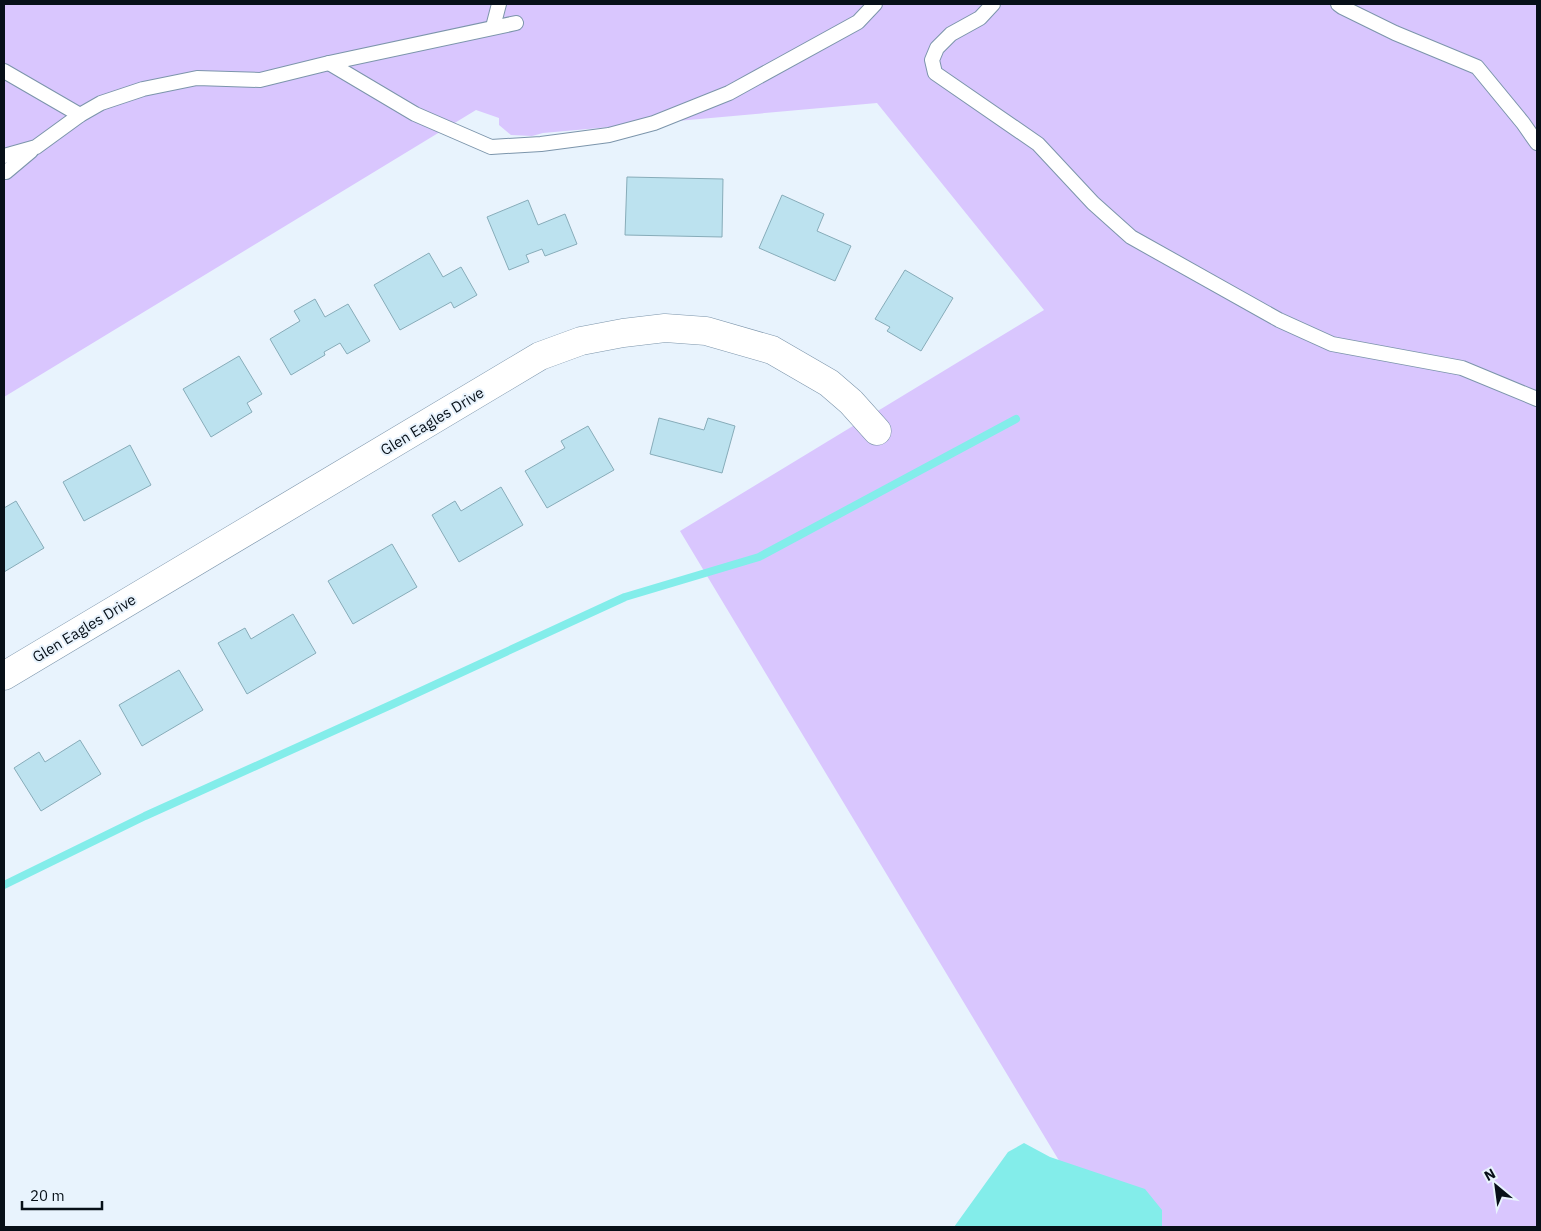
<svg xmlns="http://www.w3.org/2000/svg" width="1541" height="1231" font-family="'IBM Plex Sans',sans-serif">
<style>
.green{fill:#d9c6fe}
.water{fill:#83edea}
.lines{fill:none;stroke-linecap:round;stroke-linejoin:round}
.stream{stroke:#83edea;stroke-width:8}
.building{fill:#bce2ef;stroke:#87acb9}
.lane-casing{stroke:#7c95ab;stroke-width:16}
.street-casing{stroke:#7c95ab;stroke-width:29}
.lane{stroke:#fff;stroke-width:14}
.street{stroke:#fff;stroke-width:28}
.labels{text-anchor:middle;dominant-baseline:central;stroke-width:4;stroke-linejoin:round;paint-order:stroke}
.street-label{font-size:15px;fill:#071018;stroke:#e8f3fd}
</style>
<rect width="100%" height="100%" fill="#e8f3fd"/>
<polygon class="green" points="4,4 1537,4 1537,1227 1099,1227 680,531 1044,310 877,103 543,133 532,136 511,135 499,125 499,118 476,110 4,397"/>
<polygon class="water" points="1024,1143 1050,1157 1145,1189 1162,1210 1162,1227 954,1227 1008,1152"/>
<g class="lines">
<polyline class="stream" points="4,885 145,816 393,704 625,597 759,557 1016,419"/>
</g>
<g class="building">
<polygon points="627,177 723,179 722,237 625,235"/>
<polygon points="782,195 824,214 817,231 851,246 835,281 759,248"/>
<polygon points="528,200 538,225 565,214 577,244 545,256 542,249 526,255 529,262 509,270 487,217"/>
<polygon points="429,253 443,277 461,267 477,295 454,308 451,302 400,330 374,285"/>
<polygon points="905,270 953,298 921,351 887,331 890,327 875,319"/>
<polygon points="315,299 325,317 348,304 370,341 347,354 340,343 324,352 325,355 291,375 270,339 300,321 294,311"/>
<polygon points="239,356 262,394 247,403 252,412 211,437 183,389"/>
<polygon points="659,418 704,430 708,418 735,426 722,473 650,454"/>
<polygon points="588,426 614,470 547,508 525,471 565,448 561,441"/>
<polygon points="130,445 151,485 84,521 63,482"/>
<polygon points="501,487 523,525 459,562 432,515 455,501 461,511"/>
<polygon points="16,501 44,548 4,572 4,508"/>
<polygon points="392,544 417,587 353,624 328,581"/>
<polygon points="293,614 316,653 247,694 218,643 245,628 251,639"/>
<polygon points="179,670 203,710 142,746 119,705"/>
<polygon points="80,740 101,774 41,811 14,768 39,752 45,762"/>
</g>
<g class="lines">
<defs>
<g id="lane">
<polyline points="993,4 980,18 951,34 937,48 932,60 935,73 1038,144 1093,203 1131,237 1279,320 1332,344 1462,368 1537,399"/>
<polyline points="1338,4 1342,7 1395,33 1477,67 1523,123 1537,143"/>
<polyline points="493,27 499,4"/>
<polyline points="329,63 415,114 491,147 541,144 609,135 654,123 729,93 858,22 875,4"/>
<polyline points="4,71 80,115"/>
<polyline points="4,156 36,147 80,115 101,103 143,89 197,78 260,80 329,63 516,23"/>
<polyline points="6,172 31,151"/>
</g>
<polyline id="street" points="4,676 540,356 581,341 623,333 665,328 706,331 772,350 829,383 851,402 877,431"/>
</defs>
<use href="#lane" class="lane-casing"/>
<use href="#street" class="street-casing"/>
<use href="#lane" class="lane"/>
<use href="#street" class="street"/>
</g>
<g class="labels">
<g class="street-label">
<text transform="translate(432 421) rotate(-31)">Glen Eagles Drive</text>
<text transform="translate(84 628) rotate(-31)">Glen Eagles Drive</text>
</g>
</g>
<rect width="1541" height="1231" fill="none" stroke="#071018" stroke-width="10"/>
<g transform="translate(1496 1186) rotate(331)" stroke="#e8f3fd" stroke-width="4" paint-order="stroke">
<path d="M0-4L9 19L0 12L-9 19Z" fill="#071018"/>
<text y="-8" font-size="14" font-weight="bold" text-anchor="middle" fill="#071018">N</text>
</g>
<path d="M22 1201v8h80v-8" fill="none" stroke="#071018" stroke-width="2.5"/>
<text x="30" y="1201" font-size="15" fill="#071018" stroke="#e8f3fd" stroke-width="4" paint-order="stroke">20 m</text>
</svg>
